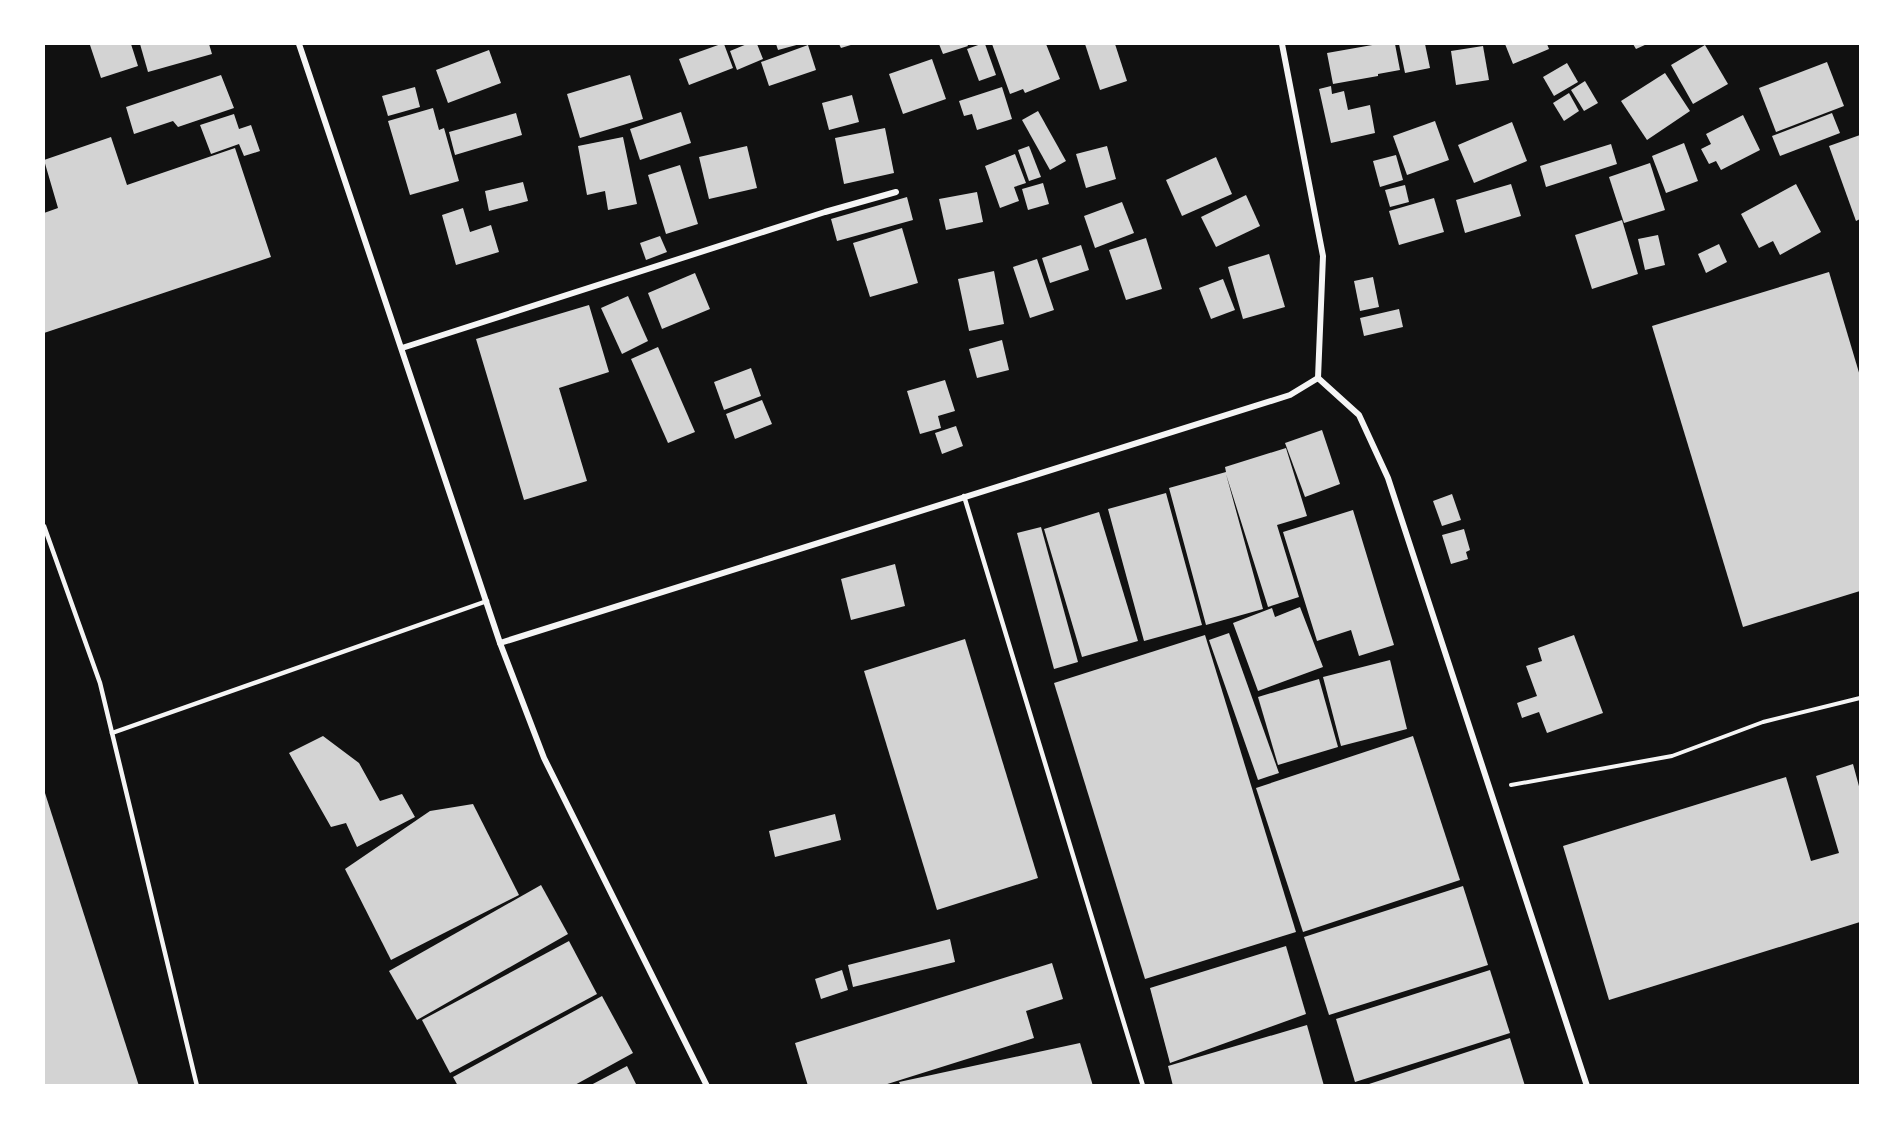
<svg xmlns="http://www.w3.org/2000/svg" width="1904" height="1129" font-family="Mulish,sans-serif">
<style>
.building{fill:#d3d3d3}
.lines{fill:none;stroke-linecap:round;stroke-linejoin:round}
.path{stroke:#f5f5f5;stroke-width:4}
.service{stroke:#f5f5f5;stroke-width:4.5}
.minor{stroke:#f5f5f5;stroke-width:6}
</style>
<rect width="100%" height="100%" fill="#111"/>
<g class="building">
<polygon points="95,44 131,44 138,66 101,78 90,45"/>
<polygon points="140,44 209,44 212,54 148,72"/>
<polygon points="721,44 724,44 733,68 689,85 679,59"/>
<polygon points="747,44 757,44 763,59 737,70 730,51"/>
<polygon points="776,44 800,44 778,50"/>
<polygon points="839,44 854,44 841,48"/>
<polygon points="939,44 967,44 968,46 943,54"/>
<polygon points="981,44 985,44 996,75 979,81 967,49"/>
<polygon points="992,44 1046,44 1060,79 1025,93 1023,89 1010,94"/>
<polygon points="1085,44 1115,44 1127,81 1100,90"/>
<polygon points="1378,44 1395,44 1400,70 1378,74 1378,76 1333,84 1327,53"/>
<polygon points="1399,44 1425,44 1430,68 1405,73"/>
<polygon points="1505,44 1547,44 1549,49 1513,64"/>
<polygon points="1633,44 1647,44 1636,49"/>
<polygon points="808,45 816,70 769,86 761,62"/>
<polygon points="1705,45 1728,84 1693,104 1671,65"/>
<polygon points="1483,46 1489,80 1456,85 1451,51"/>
<polygon points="489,50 501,83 448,103 436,70"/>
<polygon points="932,59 946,99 903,114 889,74"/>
<polygon points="1827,62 1844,106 1776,132 1759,88"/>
<polygon points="1567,63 1578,82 1554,96 1543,77"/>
<polygon points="1665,73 1690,111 1647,140 1621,101"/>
<polygon points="221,75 234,108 178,127 173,121 134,134 126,107"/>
<polygon points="630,75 643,119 580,138 567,94"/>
<polygon points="1585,81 1598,103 1584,111 1571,90"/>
<polygon points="1331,86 1332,94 1344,91 1348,110 1370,105 1375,133 1331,143 1319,89"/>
<polygon points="415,87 420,107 388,116 382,96"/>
<polygon points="1002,87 1012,119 977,130 972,114 964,116 959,101"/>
<polygon points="1569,93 1579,111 1564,121 1553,103"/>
<polygon points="852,95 859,122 829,130 822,103"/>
<polygon points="433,108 439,130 444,128 459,181 410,195 388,121"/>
<polygon points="1038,111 1066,161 1050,170 1022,120"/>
<polygon points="681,112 691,143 640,160 630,129"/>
<polygon points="516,113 522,135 455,155 449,132"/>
<polygon points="1832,113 1840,133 1780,156 1772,136"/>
<polygon points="234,114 239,129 251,125 260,151 244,156 239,144 211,154 200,125"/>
<polygon points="1743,115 1760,150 1721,170 1716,161 1709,164 1701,149 1711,144 1706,134"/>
<polygon points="1435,121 1449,160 1407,175 1393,136"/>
<polygon points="1512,122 1527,161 1474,183 1458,145"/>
<polygon points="885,128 894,173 844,184 835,138"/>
<polygon points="1860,135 1860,219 1856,221 1829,146"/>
<polygon points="111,137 127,185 235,148 271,257 44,333 44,213 58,208 44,160"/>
<polygon points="623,137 637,204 608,210 605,191 587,195 578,146"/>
<polygon points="1684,143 1698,181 1666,193 1652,156"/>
<polygon points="1611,144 1617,164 1546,187 1540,166"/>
<polygon points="747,146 757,188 709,199 699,157"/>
<polygon points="1029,146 1041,177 1029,181 1018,150"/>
<polygon points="1107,146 1116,179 1086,188 1076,154"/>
<polygon points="1015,154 1026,183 1014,187 1019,201 1000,208 985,166"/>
<polygon points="1396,155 1403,180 1380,187 1373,161"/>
<polygon points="1216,157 1232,194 1182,216 1166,180"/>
<polygon points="1650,163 1665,210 1624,223 1609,177"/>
<polygon points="680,165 698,224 666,234 648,175"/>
<polygon points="523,182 528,201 489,211 485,191"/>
<polygon points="1043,183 1049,204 1028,210 1022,189"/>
<polygon points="1511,184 1521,216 1465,233 1456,200"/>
<polygon points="1796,184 1821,232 1780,255 1773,241 1759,248 1741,214"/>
<polygon points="1405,185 1409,202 1390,207 1385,190"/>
<polygon points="977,192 983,222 946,230 939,199"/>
<polygon points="1246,195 1260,226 1216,247 1201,217"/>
<polygon points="907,197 913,220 837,241 831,219"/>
<polygon points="1434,198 1444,232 1399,245 1389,211"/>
<polygon points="1122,202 1134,233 1095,248 1084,216"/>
<polygon points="463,208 470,232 491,225 499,252 456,265 442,215"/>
<polygon points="1622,220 1638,274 1592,289 1575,235"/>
<polygon points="902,228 918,283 870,297 853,243"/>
<polygon points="1658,235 1665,265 1645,270 1638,239"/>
<polygon points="660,236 667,252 646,260 640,243"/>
<polygon points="1146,238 1162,289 1126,300 1109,250"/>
<polygon points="1719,244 1727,262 1706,273 1698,254"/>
<polygon points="1081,245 1089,270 1050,283 1042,258"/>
<polygon points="1269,254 1285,307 1243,319 1228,267"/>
<polygon points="1037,259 1054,310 1030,318 1013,267"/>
<polygon points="994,271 1004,324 969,331 958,279"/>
<polygon points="1829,272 1860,376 1860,591 1743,627 1652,326"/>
<polygon points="695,273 710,309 662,329 648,293"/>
<polygon points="1373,277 1379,307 1360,311 1354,281"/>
<polygon points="1223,279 1235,310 1211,319 1199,288"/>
<polygon points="628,296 648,341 622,354 601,308"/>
<polygon points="589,305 609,372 559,388 587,481 524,500 476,339"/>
<polygon points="1399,309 1403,327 1364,336 1360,318"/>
<polygon points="1002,340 1009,370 977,378 969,349"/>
<polygon points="658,347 695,432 668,443 631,359"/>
<polygon points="751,368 761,396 724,410 714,382"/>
<polygon points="945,380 955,411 938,416 941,428 920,434 907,391"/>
<polygon points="762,400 772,424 735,439 726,414"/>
<polygon points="956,426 963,446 942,454 935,433"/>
<polygon points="1322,430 1340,484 1305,497 1285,443"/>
<polygon points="1286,448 1307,516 1277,525 1299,597 1268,607 1226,474 1263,609 1206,625 1169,488 1226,472 1225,467"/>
<polygon points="1166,493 1202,625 1144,641 1108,509"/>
<polygon points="1452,494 1461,520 1442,526 1433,501"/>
<polygon points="1353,510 1394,645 1359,656 1351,630 1317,641 1283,532"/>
<polygon points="1099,512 1138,641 1082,657 1044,529"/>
<polygon points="1041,527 1078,662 1054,669 1017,533"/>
<polygon points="1464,529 1470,550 1466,552 1468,559 1451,564 1442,535"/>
<polygon points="895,564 905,606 851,620 841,579"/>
<polygon points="1300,607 1323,667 1258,691 1233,623 1272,608 1275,617"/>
<polygon points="1229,633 1279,773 1258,780 1209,640"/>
<polygon points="1205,635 1296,932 1145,979 1054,683"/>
<polygon points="1574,635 1603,713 1547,733 1539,712 1522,718 1517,703 1537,696 1526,666 1542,661 1538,648"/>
<polygon points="965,639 1038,878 937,910 864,671"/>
<polygon points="1390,660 1407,729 1341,746 1323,677"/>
<polygon points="1319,679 1338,747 1278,765 1258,697"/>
<polygon points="323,736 359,763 380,801 402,794 415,817 357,847 346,823 331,827 289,753"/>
<polygon points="1413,736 1460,880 1303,932 1256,788"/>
<polygon points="1853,764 1860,790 1860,922 1609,1000 1563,846 1786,777 1811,861 1839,853 1816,776"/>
<polygon points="44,790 106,983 139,1086 44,1086"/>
<polygon points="473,804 519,895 391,960 345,869 430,811"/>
<polygon points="835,814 841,840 775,857 769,831"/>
<polygon points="541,885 568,934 417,1020 389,971"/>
<polygon points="1463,886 1488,965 1329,1015 1304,937"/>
<polygon points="950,939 955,962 853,987 848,965"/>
<polygon points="569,941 597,994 450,1073 422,1020"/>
<polygon points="1286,946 1306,1014 1170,1063 1150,988"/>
<polygon points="1052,963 1063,999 1026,1011 1034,1038 881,1086 808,1086 795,1043"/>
<polygon points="842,970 848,990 821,999 815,979"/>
<polygon points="1490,970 1510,1033 1355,1082 1336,1019"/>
<polygon points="602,996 633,1053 573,1086 458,1086 453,1077"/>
<polygon points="1307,1025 1324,1086 1173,1086 1168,1066"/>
<polygon points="1510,1038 1525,1086 1366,1086 1366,1085"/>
<polygon points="1080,1043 1093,1086 901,1086 899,1082"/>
<polygon points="627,1066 637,1086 589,1086"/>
</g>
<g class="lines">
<polyline class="path" points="1511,785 1672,756 1763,722 1860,698"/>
<g class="service">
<polyline points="964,496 1143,1086"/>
<polyline points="44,526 100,683 197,1086"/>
<polyline points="112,733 487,601"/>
</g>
<g class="minor">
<polyline points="299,44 500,643 544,758 707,1086"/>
<polyline points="1282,44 1323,256 1318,378"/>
<polyline points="402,348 825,212 896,192"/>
<polyline points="1318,378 1359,415 1388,478 1587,1086"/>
<polyline points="500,643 1290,395 1318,378"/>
</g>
</g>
<rect width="1904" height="1129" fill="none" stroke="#ffffff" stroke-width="90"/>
</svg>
